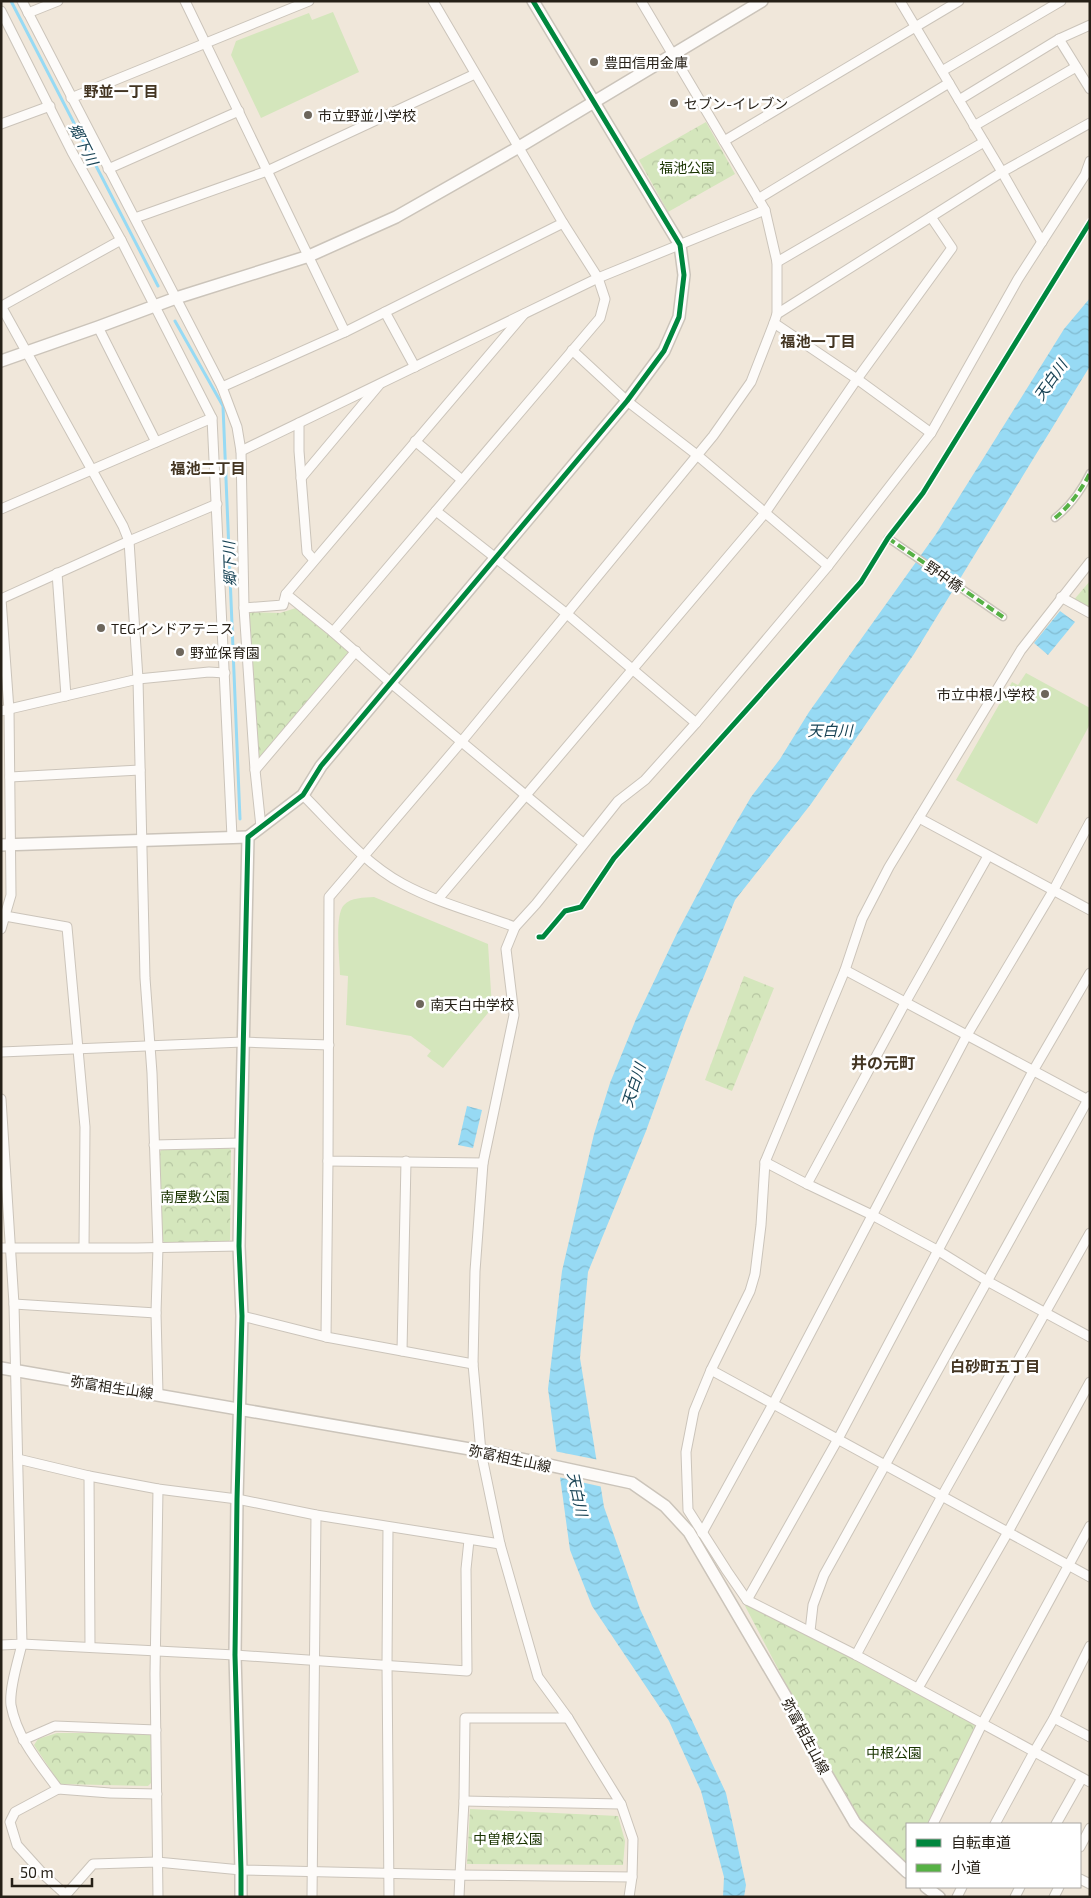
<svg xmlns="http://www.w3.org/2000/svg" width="1091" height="1898" font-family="'Exo 2','Noto Sans JP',sans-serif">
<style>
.forest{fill:url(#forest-crowns)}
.pitch{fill:#d4e6bc}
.water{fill:url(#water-waves)}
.pier{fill:#f0e7da}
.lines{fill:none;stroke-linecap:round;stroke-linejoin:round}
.stream{stroke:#97daf4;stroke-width:3}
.pedestrian-casing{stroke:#cbc4ba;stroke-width:9}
.minor-casing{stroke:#cbc4ba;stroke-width:11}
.tertiary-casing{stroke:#cbc4ba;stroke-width:14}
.pedestrian{stroke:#fdfbf9;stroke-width:6}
.minor{stroke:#fdfbf9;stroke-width:9}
.tertiary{stroke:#fdfbf9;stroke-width:11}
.quiet{stroke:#56b145;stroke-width:4;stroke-dasharray:8 4;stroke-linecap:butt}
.cycleway-casing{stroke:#fff;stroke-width:8}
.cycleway{stroke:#00873e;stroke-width:5}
.poi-dot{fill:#6d665b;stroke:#fff;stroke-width:2}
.labels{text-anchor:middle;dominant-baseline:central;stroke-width:5;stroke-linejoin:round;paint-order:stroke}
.poi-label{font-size:14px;fill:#262017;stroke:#fff;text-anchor:start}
.park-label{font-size:14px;fill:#193400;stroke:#fff}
.street-label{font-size:14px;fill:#262017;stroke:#fff}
.neighbourhood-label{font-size:15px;font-weight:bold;fill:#433522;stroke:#fff}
.water-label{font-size:15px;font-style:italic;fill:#194456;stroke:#fff}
.quarter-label{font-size:16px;font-weight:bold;fill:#433522;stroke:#fff}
</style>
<defs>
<pattern id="forest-crowns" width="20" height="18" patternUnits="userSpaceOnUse" patternTransform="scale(1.25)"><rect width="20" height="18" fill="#d4e6bc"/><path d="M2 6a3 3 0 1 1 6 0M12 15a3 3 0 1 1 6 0" fill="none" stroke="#b6c5a1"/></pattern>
<pattern id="water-waves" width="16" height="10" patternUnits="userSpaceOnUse" patternTransform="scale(1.25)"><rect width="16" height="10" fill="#97daf4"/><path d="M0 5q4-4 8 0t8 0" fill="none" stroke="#82bbd0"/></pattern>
</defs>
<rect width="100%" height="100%" fill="#f0e7da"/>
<g class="forest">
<polygon points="706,122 735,174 668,212 639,160"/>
<polygon points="1090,581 1090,611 1072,602"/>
<polygon points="296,608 349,652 259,758 249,612 280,613"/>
<polygon points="744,976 774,988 732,1091 705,1080"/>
<polygon points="227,1146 231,1150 230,1240 226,1243 165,1243 161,1239 159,1153 162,1149"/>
<polygon points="743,1602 805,1632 978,1725 930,1824 907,1824 907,1867 858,1821"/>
<polygon points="57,1733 148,1733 153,1737 152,1782 148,1786 60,1784 34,1745 38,1739"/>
<polygon points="470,1809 618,1816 625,1841 623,1865 467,1864"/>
</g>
<g class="pitch">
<polygon points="333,12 359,72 261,118 231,55 236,41 309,13 312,20"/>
<polygon points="1026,673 1090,708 1090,724 1037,824 956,780 1012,682 1018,685"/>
<path d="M 374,897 L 488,944 L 492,1008 L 443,1068 L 427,1056 L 431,1051 L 411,1036 L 346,1025 L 348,976 L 340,975 C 340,961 334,915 344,905 C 351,897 364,898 374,897 Z"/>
</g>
<g class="water">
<polygon points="1090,298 1090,366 914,654 811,804 735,900 685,1023 646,1131 588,1272 580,1358 604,1507 640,1609 726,1793 746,1885 744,1897 723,1897 724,1877 701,1791 669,1721 592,1606 570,1550 548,1389 562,1271 594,1134 610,1083 636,1019 679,929 726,840 751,797 780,759 809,712 936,534 1064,329"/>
<polygon points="1060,611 1075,622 1048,655 1034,643"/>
<polygon points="467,1106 482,1110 473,1148 458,1145"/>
</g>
<polygon class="pier" points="554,1451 599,1460 603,1487 558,1477"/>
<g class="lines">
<g class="stream">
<polyline points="11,1 158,286"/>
<polyline points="175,321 223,406 240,819"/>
</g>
<defs>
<g id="pedestrian">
<path d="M 1055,518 C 1069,507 1082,489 1090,473"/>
<polyline points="888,538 1003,617"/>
</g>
<g id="minor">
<polyline points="22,1 222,387 237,427 241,451 244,608 255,770 261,827"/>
<polyline points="185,1 345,332"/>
<polyline points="1,11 72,152 121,240 212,418 232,837"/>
<polyline points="28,13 58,1"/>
<polyline points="1059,39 1090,89"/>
<polyline points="942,71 1061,1"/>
<polyline points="71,98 309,1"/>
<polyline points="959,100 1059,39 1090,25"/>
<polyline points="1,124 50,106"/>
<polyline points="974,126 1076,67"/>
<polyline points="724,141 959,1"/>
<polyline points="108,169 239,111"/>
<polyline points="758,199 949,83"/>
<polyline points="135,218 267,171 475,74"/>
<polyline points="1042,242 1002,172 1090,123"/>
<polyline points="777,262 984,142"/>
<polyline points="1,306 123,526 129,541 138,679 145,978 152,1073 158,1247 156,1313 158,1394"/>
<polyline points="2,306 121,240"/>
<polyline points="385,312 415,367"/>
<polyline points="524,314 286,594 333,632 600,318 605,299 598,278 563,223"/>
<polyline points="777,314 1002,172 900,1"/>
<polyline points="774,323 857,379 931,433"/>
<polyline points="98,327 156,442"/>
<polyline points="572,350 627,401 697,455 828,566"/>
<polyline points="222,387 345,332 563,223 433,1"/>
<polyline points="299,423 299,451 307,552 314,560"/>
<polyline points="415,441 462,480"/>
<polyline points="241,451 598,278 765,210"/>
<polyline points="301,478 379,385"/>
<polyline points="1,509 212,418"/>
<polyline points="436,511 567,614 696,723"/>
<polyline points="1090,562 1021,650 889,867 862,919 845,970 765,1162 761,1225 755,1274 750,1291 711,1370 694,1411 686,1452 688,1510 727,1571 747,1600 856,1655 1090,1782"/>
<polyline points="57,573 66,696"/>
<polyline points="1061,597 1090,613"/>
<polyline points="1,599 9,710 11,895 1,929"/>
<polyline points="1,599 129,541 217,504"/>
<polyline points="244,608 283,605 286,594"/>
<polyline points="333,632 391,683 583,843"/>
<polyline points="1,711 138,679 209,672 225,673"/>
<polyline points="255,770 356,651"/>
<polyline points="10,777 140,770"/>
<path d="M 303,795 C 334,826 364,863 403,884 C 438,903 478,913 515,927 L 536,904 L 618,801 L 645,780 L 696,723 L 828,566 L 931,433 L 1018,279 L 1085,175 L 1090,161"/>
<polyline points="919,818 1090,910"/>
<polyline points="438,899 765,513 857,379 952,248 931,217"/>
<polyline points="5,916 67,927 85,1127 84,1247"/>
<polyline points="515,927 506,949 514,1015 483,1163 328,1161 329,897 462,741 713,436 751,382 774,323 777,314 777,262 765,210 641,1"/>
<polyline points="845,970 1090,1101"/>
<polyline points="1,1052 243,1042 329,1045"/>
<polyline points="1,1099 14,1304 22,1644 1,1645"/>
<polyline points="154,1145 241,1143"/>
<polyline points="765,1162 807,1184 872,1215 937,1250 987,1281 1090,1337"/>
<polyline points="483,1163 475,1271 473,1364 481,1452 500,1544 538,1677 568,1718 621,1804 633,1839 632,1877 629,1897"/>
<polyline points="807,1184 905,1003 988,856"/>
<polyline points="1,1248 137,1248 239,1246"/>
<polyline points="14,1304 156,1313"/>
<polyline points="242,1316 326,1337 473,1364"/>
<polyline points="326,1337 328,1161"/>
<polyline points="402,1351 406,1161"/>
<polyline points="711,1370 1090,1577"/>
<polyline points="18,1459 89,1476 158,1489 237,1499 316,1515 500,1544"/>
<polyline points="89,1476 90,1646"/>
<polyline points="388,1527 387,1664 389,1897"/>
<polyline points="702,1533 773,1404 967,1035 1053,891 1090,822"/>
<polyline points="747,1600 838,1439 1033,1071 1090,973"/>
<polyline points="810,1631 813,1605 824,1575 1090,1096"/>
<polyline points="856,1655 942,1496 1090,1233"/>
<polyline points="918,1688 1008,1532 1090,1382"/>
<polyline points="1054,1718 1090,1737"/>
<polyline points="23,1740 55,1726 156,1730"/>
<path d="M 58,1789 C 39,1763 17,1738 11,1705 C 9,1689 18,1661 22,1644 L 235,1655 L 467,1671 L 466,1569 L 469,1540"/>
<polyline points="464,1801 621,1804"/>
<polyline points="933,1824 982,1724 1090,1526"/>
<polyline points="995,1824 1034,1752 1054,1718 1090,1646"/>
<polyline points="1056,1824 1082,1778"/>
<polyline points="1080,1847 1090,1828"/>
<polyline points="1080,1879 1090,1884"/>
<polyline points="65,1894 45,1876 17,1845 10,1822 15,1812 58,1789 110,1793 157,1794"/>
<polyline points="64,1897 93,1864 157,1862 241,1870 460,1875 464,1801 465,1718 568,1718"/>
<polyline points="158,1897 155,1674 158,1489"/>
<polyline points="312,1897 316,1515"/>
<polyline points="459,1897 460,1875 632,1877"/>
<polyline points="957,1897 962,1887"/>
<polyline points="1015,1897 1020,1887"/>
<polyline points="1054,1897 1059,1887"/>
</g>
<g id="tertiary">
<polyline points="1,361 98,327 176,298 309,256 396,217 519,147 762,1"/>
<polyline points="1,845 248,837"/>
<polyline points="1,1368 493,1453 632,1483 665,1506 689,1532 786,1697 816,1756 855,1823 907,1872"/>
<polyline points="926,1887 939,1897"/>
<polyline points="241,1897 241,1870 235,1655 237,1499 242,1316 239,1246 241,1143 248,837 303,795 321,766 627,401 664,351 679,317 684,275 680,245 533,1"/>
</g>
</defs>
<use href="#pedestrian" class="pedestrian-casing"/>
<use href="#minor" class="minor-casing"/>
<use href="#tertiary" class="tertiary-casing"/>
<use href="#pedestrian" class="pedestrian"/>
<use href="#minor" class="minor"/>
<use href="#tertiary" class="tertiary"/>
<g class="quiet">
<path d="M 1055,518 C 1069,507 1082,489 1090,473"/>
<polyline points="888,538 1003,617"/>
</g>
<defs>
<g id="cycleway">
<polyline points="539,937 543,937 565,911 581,907 614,858 861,582 888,538 923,493 1090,222"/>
<polyline points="241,1897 241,1870 235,1655 237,1499 242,1316 239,1246 241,1143 248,837 303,795 321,766 627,401 664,351 679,317 684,275 680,245 533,1"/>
</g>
</defs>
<use href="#cycleway" class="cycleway-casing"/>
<use href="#cycleway" class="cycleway"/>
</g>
<g class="poi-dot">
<circle cx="594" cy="62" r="5"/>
<circle cx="674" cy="103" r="5"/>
<circle cx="308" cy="115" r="5"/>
<circle cx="101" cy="628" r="5"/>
<circle cx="180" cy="652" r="5"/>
<circle cx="1045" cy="694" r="5"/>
<circle cx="420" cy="1004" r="5"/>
</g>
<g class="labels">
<g class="poi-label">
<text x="604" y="62">豊田信用金庫</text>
<text x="684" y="103">セブン-イレブン</text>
<text x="318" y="115">市立野並小学校</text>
<text x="111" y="628">TEGインドアテニス</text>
<text x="190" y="652">野並保育園</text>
<text x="1035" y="694" text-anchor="end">市立中根小学校</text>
<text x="430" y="1004">南天白中学校</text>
</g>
<g class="park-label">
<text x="687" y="167">福池公園</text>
<text x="195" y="1196">南屋敷公園</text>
<text x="894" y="1752">中根公園</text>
<text x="508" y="1838">中曽根公園</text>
</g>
<g class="street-label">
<text transform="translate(944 576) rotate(35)">野中橋</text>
<text transform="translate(112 1387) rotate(9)">弥富相生山線</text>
<text transform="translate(510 1458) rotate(12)">弥富相生山線</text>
<text transform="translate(806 1736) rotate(62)">弥富相生山線</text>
</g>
<g class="neighbourhood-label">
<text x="121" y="91">野並一丁目</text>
<text x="818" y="341">福池一丁目</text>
<text x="208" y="468">福池二丁目</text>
<text x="995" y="1366">白砂町五丁目</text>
</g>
<g class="water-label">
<text transform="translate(84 144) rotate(63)">郷下川</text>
<text transform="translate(1050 380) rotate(-55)">天白川</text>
<text transform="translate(229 564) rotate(-92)">郷下川</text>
<text x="830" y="730">天白川</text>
<text transform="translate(633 1085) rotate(-72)">天白川</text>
<text transform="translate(578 1494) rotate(78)">天白川</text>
</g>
<g class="quarter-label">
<text x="883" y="1062">井の元町</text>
</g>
</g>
<rect width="1091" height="1898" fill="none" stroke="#262017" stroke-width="5"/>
<rect x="906" y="1823" width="175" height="65" fill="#ffffff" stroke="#a8a6a2"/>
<rect x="916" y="1839" width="25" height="8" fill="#00873e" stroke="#a8a6a2"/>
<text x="951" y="1848" font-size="15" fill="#262017">自転車道</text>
<rect x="916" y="1864" width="25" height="8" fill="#56b145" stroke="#a8a6a2"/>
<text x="951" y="1873" font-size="15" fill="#262017">小道</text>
<path d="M12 1878v8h80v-8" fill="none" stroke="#262017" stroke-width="2.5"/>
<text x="20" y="1878" font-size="15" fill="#262017" stroke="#ffffff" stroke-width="4" paint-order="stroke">50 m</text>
</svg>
